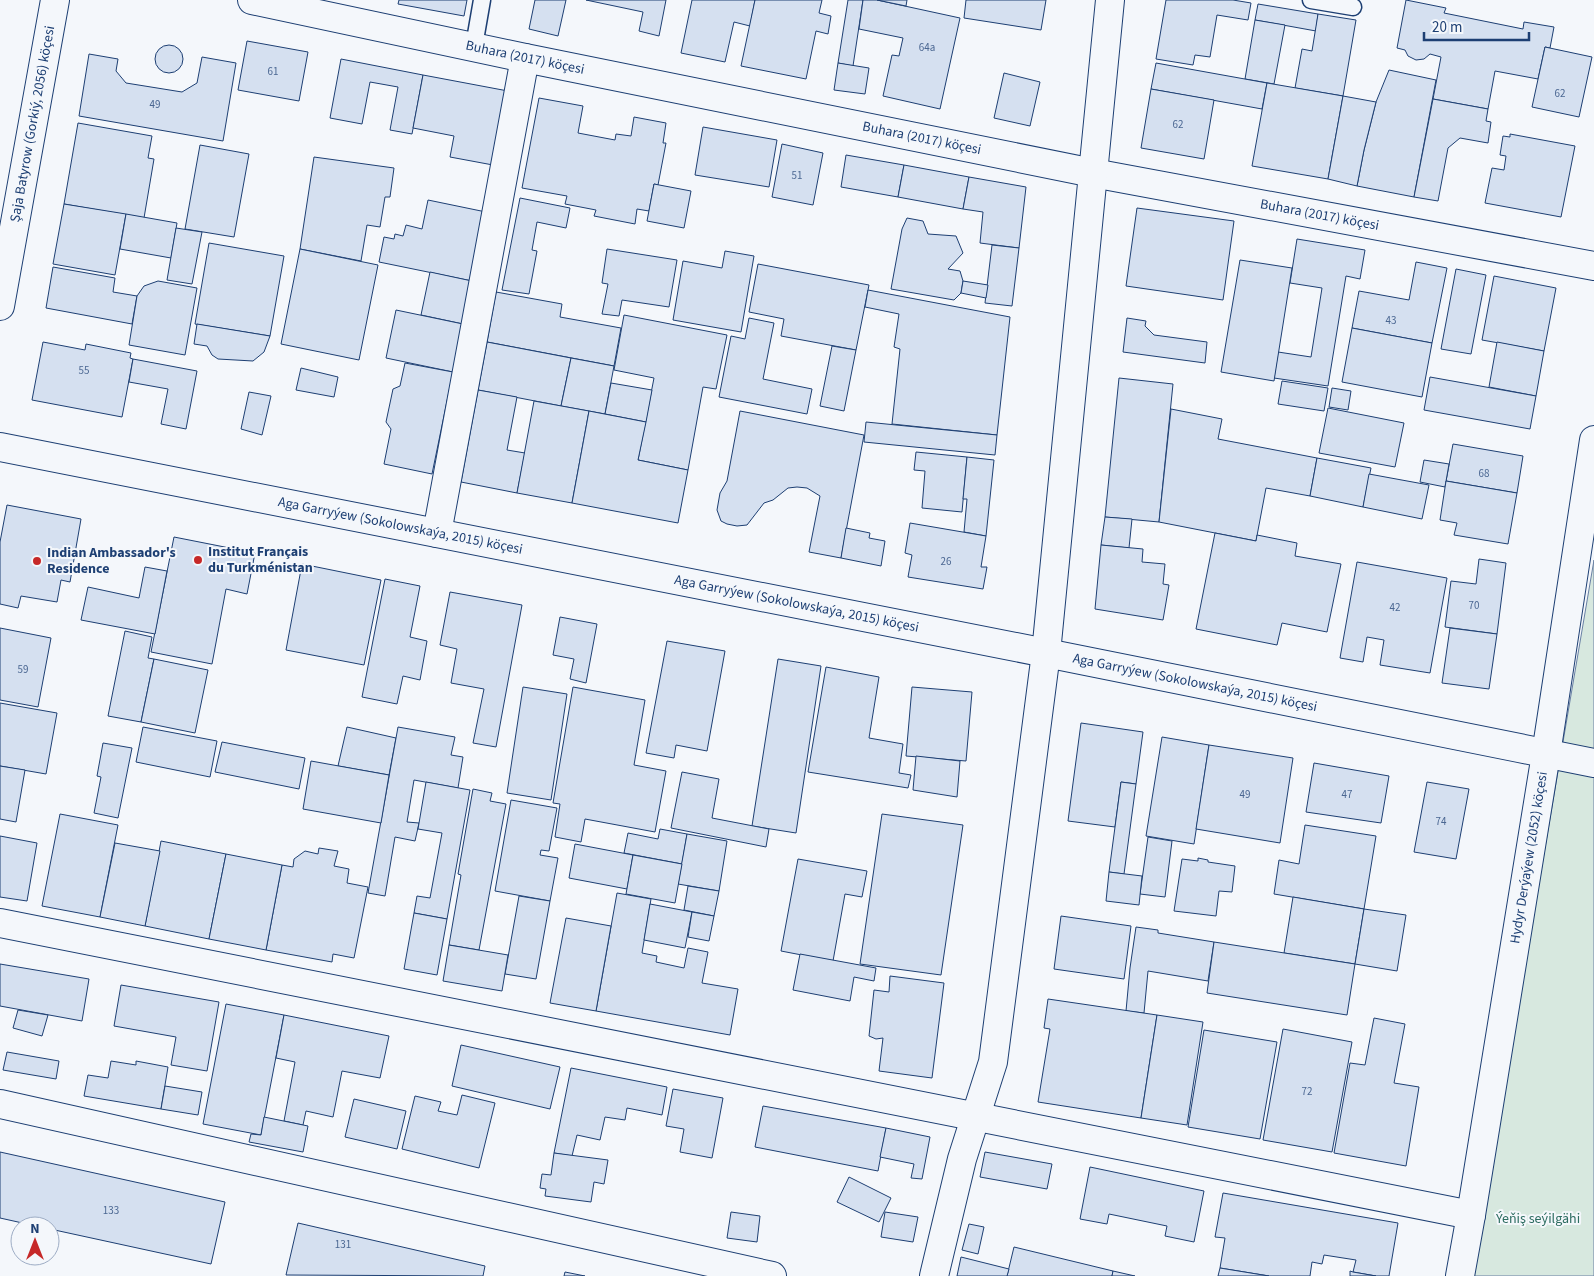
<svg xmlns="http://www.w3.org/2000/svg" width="1594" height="1276" font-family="'Source Sans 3',sans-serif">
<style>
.green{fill:#d7e8df;stroke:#687fa3}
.building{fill:#d5e0f0;stroke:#1d3f73}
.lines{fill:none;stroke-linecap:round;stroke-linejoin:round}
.service-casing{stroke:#1d3f73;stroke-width:19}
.minor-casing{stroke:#1d3f73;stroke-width:30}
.service{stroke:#f4f7fb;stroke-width:16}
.minor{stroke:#f4f7fb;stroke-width:28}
.poi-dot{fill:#c62828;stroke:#f4f7fb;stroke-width:2}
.labels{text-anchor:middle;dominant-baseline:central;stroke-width:4;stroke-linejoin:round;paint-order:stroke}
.number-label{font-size:11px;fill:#4b6792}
.street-label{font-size:14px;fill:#1d3f73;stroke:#f4f7fb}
.poi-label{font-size:14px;font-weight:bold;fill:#1d3f73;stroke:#f4f7fb;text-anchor:start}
.park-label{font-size:14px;fill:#2c6c60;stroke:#f4f7fb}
</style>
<rect width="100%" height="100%" fill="#f4f7fb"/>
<polygon class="green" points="1594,560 1594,1276 1472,1276"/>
<g class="building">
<polygon points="399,0 467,0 464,16 398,4"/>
<polygon points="535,0 566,0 558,36 529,29"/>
<polygon points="586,0 666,0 659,36 639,31 643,12"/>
<polygon points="692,0 755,0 750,26 734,22 725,62 681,53"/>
<polygon points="755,0 822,0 819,13 831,16 828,34 816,31 806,79 741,66"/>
<polygon points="848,0 863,0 853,66 838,63"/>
<polygon points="863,0 877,0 960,18 940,109 883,96 892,55 899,56 903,38 859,29"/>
<polygon points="877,0 907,0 906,6"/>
<polygon points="966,0 1046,0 1041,30 964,18"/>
<polygon points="1166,0 1233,0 1251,3 1248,20 1217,15 1210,57 1195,55 1193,65 1156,59"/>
<polygon points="1406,0 1446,8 1444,13 1523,29 1524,22 1554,27 1550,48 1545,47 1538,79 1495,71 1488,109 1433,99 1441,57 1430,54 1424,59 1416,60 1408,56 1405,50 1397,48"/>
<polygon points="1258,4 1318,14 1316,31 1255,20"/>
<polygon points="1318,14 1356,20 1343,96 1295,88 1302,49 1312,51"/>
<polygon points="1255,20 1285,25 1274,84 1245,79"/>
<polygon points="247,41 308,52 299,101 238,90"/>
<circle cx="169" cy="59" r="14"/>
<polygon points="1545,47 1592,57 1579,117 1532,107"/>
<polygon points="89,54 118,59 116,71 126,83 182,92 197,83 202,57 236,63 223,141 79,116"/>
<polygon points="341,59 423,75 412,134 390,130 398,87 370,82 362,124 330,118"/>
<polygon points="838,63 869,68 865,94 834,90"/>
<polygon points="1156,63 1267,83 1262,109 1151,89"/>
<polygon points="1389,70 1436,80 1414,197 1357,186 1364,150 1376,102"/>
<polygon points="1004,73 1040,82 1030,126 994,118"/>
<polygon points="423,75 508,91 493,165 450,157 454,136 413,128"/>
<polygon points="1267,83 1343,96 1328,179 1252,166"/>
<polygon points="1151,89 1214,100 1204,159 1141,148"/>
<polygon points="1343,96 1376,102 1364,150 1357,186 1328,179"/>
<polygon points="539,98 583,106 578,133 615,140 616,134 631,136 634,117 666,123 663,143 666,143 658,185 654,184 649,211 637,209 635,224 594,216 596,210 565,204 567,196 522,188"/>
<polygon points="1433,99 1488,109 1486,121 1491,122 1488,143 1460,138 1448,148 1438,201 1414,197"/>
<polygon points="78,123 152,136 148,158 154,159 144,218 64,204"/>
<polygon points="703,127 777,140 769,187 695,175"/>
<polygon points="1510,134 1575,146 1561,217 1485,203 1492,168 1504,170 1506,156 1500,155 1503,136 1510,137"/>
<polygon points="782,144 823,153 813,205 772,197"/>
<polygon points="200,145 249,154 234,237 185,229"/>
<polygon points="846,155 904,165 898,197 841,187"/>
<polygon points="314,157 394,168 390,197 385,197 380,227 367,225 361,261 300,249"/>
<polygon points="904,165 969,177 963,209 898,197"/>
<polygon points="969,177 1026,187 1019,248 980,243 983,212 963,209"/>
<polygon points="654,184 691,191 684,228 647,221"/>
<polygon points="520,198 570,208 566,228 537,222 532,250 537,251 529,294 502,290"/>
<polygon points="428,200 486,212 472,281 379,262 384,237 394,239 395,234 403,236 406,225 422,229"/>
<polygon points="64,204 126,214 115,275 53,264"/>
<polygon points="1137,208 1234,221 1223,300 1126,286"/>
<polygon points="126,214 177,223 171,258 120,249"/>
<polygon points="907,218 923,221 928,234 956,236 963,253 948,269 960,271 963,281 961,293 954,300 891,289 902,229"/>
<polygon points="176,228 202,232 192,284 167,280"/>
<polygon points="1297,239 1365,250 1360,279 1346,276 1328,386 1274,378 1278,352 1311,357 1322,288 1290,283"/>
<polygon points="209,243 284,256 270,336 195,324"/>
<polygon points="992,245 1019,248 1012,306 985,303"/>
<polygon points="300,249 378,265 359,360 281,344"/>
<polygon points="607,249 677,260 669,307 622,300 619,316 602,314 608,284 602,283"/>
<polygon points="725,251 754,256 741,332 673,320 683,261 722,268"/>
<polygon points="1240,260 1292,268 1274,381 1221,372"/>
<polygon points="1416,262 1447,268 1432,343 1352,328 1359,291 1409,300"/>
<polygon points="758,264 869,285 856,350 781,336 784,319 749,312"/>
<polygon points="53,267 115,278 113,292 137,296 132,324 46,308"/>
<polygon points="1456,269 1486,275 1471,354 1441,349"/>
<polygon points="430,272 472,281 463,324 421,315"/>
<polygon points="1494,276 1556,288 1544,351 1482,340"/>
<polygon points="158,281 197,288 185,355 129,345 137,296 144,286"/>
<polygon points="963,281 988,285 986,298 961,293"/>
<polygon points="868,290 1010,317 997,435 892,424 900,349 894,347 899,314 865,307"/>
<polygon points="496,292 562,304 560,317 621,328 614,366 487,342"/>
<polygon points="396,310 463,324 453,372 386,358"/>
<polygon points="624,315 727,335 716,389 703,387 688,470 638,460 654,378 614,370"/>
<polygon points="749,318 774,323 763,379 812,389 807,414 719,397 731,336 745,339"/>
<polygon points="1127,318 1146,321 1145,326 1154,335 1207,342 1205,363 1123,352"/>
<polygon points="197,324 270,336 264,352 253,361 218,359 212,355 207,346 194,344"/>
<polygon points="1352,328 1432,343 1422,397 1342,382"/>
<polygon points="43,342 85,350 86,344 131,353 130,358 133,359 122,417 32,400"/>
<polygon points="487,342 571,358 561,406 478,390"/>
<polygon points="1497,342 1544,351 1536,396 1489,387"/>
<polygon points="832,346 856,350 844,411 820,406"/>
<polygon points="571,358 614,366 605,414 561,406"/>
<polygon points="133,359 197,371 186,429 161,424 168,389 129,382"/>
<polygon points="405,363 453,372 432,474 384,464 391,429 386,422 393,389 400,386"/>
<polygon points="301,368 338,377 334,397 296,390"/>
<polygon points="1430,377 1536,396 1530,429 1424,410"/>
<polygon points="1119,378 1173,384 1159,522 1105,517"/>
<polygon points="1282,381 1328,388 1324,411 1278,404"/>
<polygon points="611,383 652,390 646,422 605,414"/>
<polygon points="1332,388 1351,391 1348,410 1329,407"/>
<polygon points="478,390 517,397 507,450 525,453 517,493 461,482"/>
<polygon points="249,392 271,396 262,435 241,429"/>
<polygon points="534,401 589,411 572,503 517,493"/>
<polygon points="1328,408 1404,423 1395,467 1319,453"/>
<polygon points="1171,409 1222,419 1218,439 1317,458 1310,496 1266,488 1256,541 1159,522"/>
<polygon points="589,411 646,422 638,460 688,470 678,523 572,503"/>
<polygon points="740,411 864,435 841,558 809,552 820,496 807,488 797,487 788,488 773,500 764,503 747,525 737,526 727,524 721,521 717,510 720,493 727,481"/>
<polygon points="866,422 997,435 995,455 864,442"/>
<polygon points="1453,444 1523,456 1517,493 1446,481"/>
<polygon points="916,452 967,457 962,512 922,508 925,471 914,470"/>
<polygon points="967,457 994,460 986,536 964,532 967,499 963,499"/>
<polygon points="1317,458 1371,468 1363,507 1310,496"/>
<polygon points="1424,460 1449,464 1445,487 1420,482"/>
<polygon points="1369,474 1429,485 1422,519 1363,507"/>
<polygon points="1446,481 1517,493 1508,544 1454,535 1457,523 1440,520"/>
<polygon points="7,505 81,519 70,582 61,580 57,602 21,596 18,608 0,604 0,542"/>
<polygon points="1105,517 1132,519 1129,548 1101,545"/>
<polygon points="910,523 986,536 981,567 987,567 983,589 908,577 912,555 905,553"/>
<polygon points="846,528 870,533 869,538 885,541 881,566 841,558"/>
<polygon points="1215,533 1256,541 1257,535 1297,543 1295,556 1341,564 1327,632 1282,623 1277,645 1196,629"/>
<polygon points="174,537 255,553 247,594 226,589 212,664 151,652"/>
<polygon points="1101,545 1143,549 1142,562 1165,564 1163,584 1169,585 1163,620 1095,609"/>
<polygon points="1479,559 1506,563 1497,634 1445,627 1451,581 1476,584"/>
<polygon points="1357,562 1447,578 1430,673 1380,665 1384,640 1367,637 1363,662 1340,658"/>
<polygon points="302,564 381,580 364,665 286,650"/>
<polygon points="145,567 167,571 155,634 81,620 88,587 139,598"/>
<polygon points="385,579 420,586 410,637 427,641 420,680 403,676 397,704 362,697"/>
<polygon points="450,592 522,605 496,747 473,743 484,689 451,683 457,649 440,645"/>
<polygon points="560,617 597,624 586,683 570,679 574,659 553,655"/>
<polygon points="0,628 51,638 38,707 0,700"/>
<polygon points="1450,628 1497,634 1489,689 1442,683"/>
<polygon points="125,631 152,637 148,658 154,659 141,722 108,716"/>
<polygon points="667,641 725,651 707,751 676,745 674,758 646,753"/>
<polygon points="154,659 208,670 195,733 141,722"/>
<polygon points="778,659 821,666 796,833 752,826"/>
<polygon points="826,667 879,677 869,738 903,744 899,773 911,775 908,788 808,772"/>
<polygon points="523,687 567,694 551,800 507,793"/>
<polygon points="573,687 645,700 634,765 666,771 655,832 585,819 581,842 555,837 560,804 553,803"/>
<polygon points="912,687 972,692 966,761 906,756"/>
<polygon points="0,703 57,713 46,774 0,766"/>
<polygon points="1081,723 1143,732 1136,784 1121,782 1115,827 1068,821"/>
<polygon points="143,727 217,741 210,777 136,762"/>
<polygon points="347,727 396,738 389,775 338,766"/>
<polygon points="398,727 455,737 451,755 463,757 458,788 414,780 407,822 419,823 415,841 395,837 385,896 368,893"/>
<polygon points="1162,737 1209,745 1194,844 1146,836"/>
<polygon points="222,742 305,758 299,789 215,772"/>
<polygon points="103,743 132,748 118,818 94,813 101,777 97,776"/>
<polygon points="1209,745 1293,758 1280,843 1196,829"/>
<polygon points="916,756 960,761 957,797 913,790"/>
<polygon points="311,761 389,775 381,823 303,809"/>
<polygon points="1314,763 1389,776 1381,823 1306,812"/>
<polygon points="0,766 25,770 16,822 0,819"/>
<polygon points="682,772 719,779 712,818 769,829 766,847 671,828"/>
<polygon points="426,782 470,790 447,919 414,913 417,896 430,898 442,833 418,829"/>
<polygon points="1121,782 1136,784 1124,874 1109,872"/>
<polygon points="1427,782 1469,789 1456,859 1414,852"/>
<polygon points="473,789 492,793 490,801 506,804 479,950 449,945 461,875 458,874"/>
<polygon points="511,800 557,808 549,851 541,850 540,855 558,858 550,901 495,891"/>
<polygon points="60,814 118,825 100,917 42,906"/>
<polygon points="882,814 963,825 941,975 860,964"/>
<polygon points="1305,825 1376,836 1364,909 1274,894 1279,860 1299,864"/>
<polygon points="660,829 687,834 682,864 624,853 628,833 658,839"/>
<polygon points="687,834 727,841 719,891 678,884"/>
<polygon points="0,836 37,843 27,901 0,897"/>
<polygon points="1148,837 1172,841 1165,897 1140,894"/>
<polygon points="161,841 226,854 209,939 145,926"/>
<polygon points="115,843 160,851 145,926 100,917"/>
<polygon points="575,844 633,855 627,889 569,878"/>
<polygon points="319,848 338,851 334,866 349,869 347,883 368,887 354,958 333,954 332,962 266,950 282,865 293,867 294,859 305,851 318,854"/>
<polygon points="226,854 282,865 266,950 209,939"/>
<polygon points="633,855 682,864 675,903 626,894"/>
<polygon points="1198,858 1208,860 1208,862 1235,866 1232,892 1219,891 1216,916 1174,911 1182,859 1198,861"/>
<polygon points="798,859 867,871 862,897 845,894 833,961 781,951"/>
<polygon points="1109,872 1142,876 1139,905 1106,901"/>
<polygon points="688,886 719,891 714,916 684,910"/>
<polygon points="617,893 651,899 642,953 657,956 656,962 684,968 688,948 708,952 702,983 738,989 730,1035 596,1011"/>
<polygon points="519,896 550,901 536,979 505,974"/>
<polygon points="1293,897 1364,909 1355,964 1284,953"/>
<polygon points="650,904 692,912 685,948 644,940"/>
<polygon points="1364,909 1406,915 1397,971 1355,964"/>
<polygon points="692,912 714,916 709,941 688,937"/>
<polygon points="414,913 447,919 437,975 404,969"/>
<polygon points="1061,916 1131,926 1124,979 1054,969"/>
<polygon points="566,918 611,926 596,1011 550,1003"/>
<polygon points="1136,927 1158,930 1158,933 1214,942 1208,981 1148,971 1144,1013 1126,1011 1130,968"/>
<polygon points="1214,942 1355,964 1347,1015 1207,993"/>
<polygon points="449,945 508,955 502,991 443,981"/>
<polygon points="800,954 876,968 874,981 854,977 850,1001 793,990"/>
<polygon points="0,964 89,979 82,1021 0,1006"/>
<polygon points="890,976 944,983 932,1078 879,1071 883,1038 876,1039 869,1036 874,990 889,992"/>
<polygon points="121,985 219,1002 207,1071 171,1065 176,1037 114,1026"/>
<polygon points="1048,999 1157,1015 1141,1118 1038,1102 1050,1029 1044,1028"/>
<polygon points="226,1004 284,1015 261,1135 203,1124"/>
<polygon points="18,1010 48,1015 42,1036 13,1028"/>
<polygon points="284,1015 389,1036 380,1078 342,1071 333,1117 306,1111 303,1125 284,1121 295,1062 276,1058"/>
<polygon points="1157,1015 1203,1022 1187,1125 1141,1118"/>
<polygon points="1374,1018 1405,1024 1394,1083 1419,1087 1406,1166 1334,1153 1350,1063 1365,1065"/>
<polygon points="1283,1029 1352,1042 1332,1152 1263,1140"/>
<polygon points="1204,1030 1277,1042 1260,1139 1188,1127"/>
<polygon points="461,1045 560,1067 550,1109 452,1086"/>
<polygon points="7,1052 59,1061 56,1079 3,1070"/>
<polygon points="111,1061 136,1065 136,1061 168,1067 161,1109 84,1096 88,1075 108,1078"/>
<polygon points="571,1068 667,1087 662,1115 627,1108 625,1120 605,1117 600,1140 577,1135 572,1156 554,1153"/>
<polygon points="165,1086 202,1092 198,1115 161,1109"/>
<polygon points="673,1089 723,1098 712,1158 680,1152 684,1129 666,1126"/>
<polygon points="462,1095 495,1103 479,1168 402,1149 415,1096 441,1102 438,1111 457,1115"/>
<polygon points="354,1099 406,1111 397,1149 345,1137"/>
<polygon points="763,1106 886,1128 878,1171 755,1147"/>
<polygon points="264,1117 308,1126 303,1152 249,1142 251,1134 261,1135"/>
<polygon points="886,1128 930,1137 922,1179 911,1178 914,1164 880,1157"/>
<polygon points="0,1152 225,1202 211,1264 50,1229 50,1226 36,1226 0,1218"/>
<polygon points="985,1152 1052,1164 1047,1189 980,1177"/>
<polygon points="554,1153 608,1160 604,1184 594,1182 591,1202 545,1196 546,1189 540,1188 542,1174 551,1175"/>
<polygon points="1090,1167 1204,1191 1194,1242 1165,1236 1167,1226 1109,1214 1107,1224 1080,1219"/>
<polygon points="849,1177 891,1198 879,1222 837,1202"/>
<polygon points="1223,1193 1398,1223 1389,1276 1376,1276 1353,1272 1356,1260 1324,1255 1322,1264 1312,1262 1310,1276 1269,1276 1220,1268 1225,1238 1215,1237"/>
<polygon points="731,1212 760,1216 757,1242 727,1238"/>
<polygon points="885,1212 918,1217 913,1242 881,1237"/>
<polygon points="298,1223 485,1266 483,1276 286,1275"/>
<polygon points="969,1224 984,1227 978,1254 962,1250"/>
<polygon points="1014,1247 1113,1271 1112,1276 1007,1276"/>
<polygon points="961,1257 1009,1269 1007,1276 957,1276"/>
<polygon points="1220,1268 1269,1276 1218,1276"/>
<polygon points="1113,1271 1135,1276 1112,1276"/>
<polygon points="1350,1271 1353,1272 1376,1276 1350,1276"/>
<polygon points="565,1272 585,1276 564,1276"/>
</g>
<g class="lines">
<defs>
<g id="service">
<polyline points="1311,0 1353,7"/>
<polyline points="474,46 482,0"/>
</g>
<g id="minor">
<path id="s1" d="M 252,0 L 525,58 L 1093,173 L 1594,266"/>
<path id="s2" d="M 0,306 L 55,0"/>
<path id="s3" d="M 0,447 L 1046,653 L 1594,763"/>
<polyline points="437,533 525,58"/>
<polyline points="0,923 1471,1215"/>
<polyline points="0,1104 772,1276"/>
<polyline points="934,1276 962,1159 993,1062 1046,653 1110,0"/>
<path id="s4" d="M 1460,1276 L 1471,1215 L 1546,754 L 1594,440"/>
</g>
</defs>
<use href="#service" class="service-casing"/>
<use href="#minor" class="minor-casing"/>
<use href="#service" class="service"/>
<use href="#minor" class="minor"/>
</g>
<g class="poi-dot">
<circle cx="198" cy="560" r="5"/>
<circle cx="37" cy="561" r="5"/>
</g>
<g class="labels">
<g class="number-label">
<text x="927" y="47">64a</text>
<text x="273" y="71">61</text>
<text x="1560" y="93">62</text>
<text x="155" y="104">49</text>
<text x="1178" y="124">62</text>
<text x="797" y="175">51</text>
<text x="1391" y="320">43</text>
<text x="84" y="370">55</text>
<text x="1484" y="473">68</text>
<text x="946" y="561">26</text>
<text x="1474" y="605">70</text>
<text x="1395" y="607">42</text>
<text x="23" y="669">59</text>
<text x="1245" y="794">49</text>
<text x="1347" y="794">47</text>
<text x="1441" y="821">74</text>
<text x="1307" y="1091">72</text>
<text x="111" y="1210">133</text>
<text x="343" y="1244">131</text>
</g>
<g class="street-label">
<text stroke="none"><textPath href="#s1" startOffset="279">Buhara (2017) köçesi</textPath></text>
<text stroke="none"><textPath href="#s2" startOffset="185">Şaja Batyrow (Gorkiý, 2056) köçesi</textPath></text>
<text stroke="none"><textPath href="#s1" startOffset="684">Buhara (2017) köçesi</textPath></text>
<text stroke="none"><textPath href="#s1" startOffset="1089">Buhara (2017) köçesi</textPath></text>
<text stroke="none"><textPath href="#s3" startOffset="408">Aga Garryýew (Sokolowskaýa, 2015) köçesi</textPath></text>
<text stroke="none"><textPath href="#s3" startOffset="812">Aga Garryýew (Sokolowskaýa, 2015) köçesi</textPath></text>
<text stroke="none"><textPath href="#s3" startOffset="1218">Aga Garryýew (Sokolowskaýa, 2015) köçesi</textPath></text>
<text stroke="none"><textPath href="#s4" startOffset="424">Hydyr Derýaýew (2052) köçesi</textPath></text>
</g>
<g class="poi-label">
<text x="208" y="552">Institut Français<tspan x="208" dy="16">du Turkménistan</tspan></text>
<text x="47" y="553">Indian Ambassador's<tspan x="47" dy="16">Residence</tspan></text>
</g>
<g class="park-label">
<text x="1538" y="1219">Ýeňiş seýilgähi</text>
</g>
</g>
<g transform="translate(35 1241)"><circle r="24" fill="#f4f7fb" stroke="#9eadc5"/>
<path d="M0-4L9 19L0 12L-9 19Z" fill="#c62828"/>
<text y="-8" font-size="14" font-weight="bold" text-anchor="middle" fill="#1d3f73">N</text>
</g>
<path d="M1424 32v8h105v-8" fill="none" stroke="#1d3f73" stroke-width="2.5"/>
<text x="1432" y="32" font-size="15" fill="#1d3f73" stroke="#f4f7fb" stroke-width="4" paint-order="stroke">20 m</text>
</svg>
